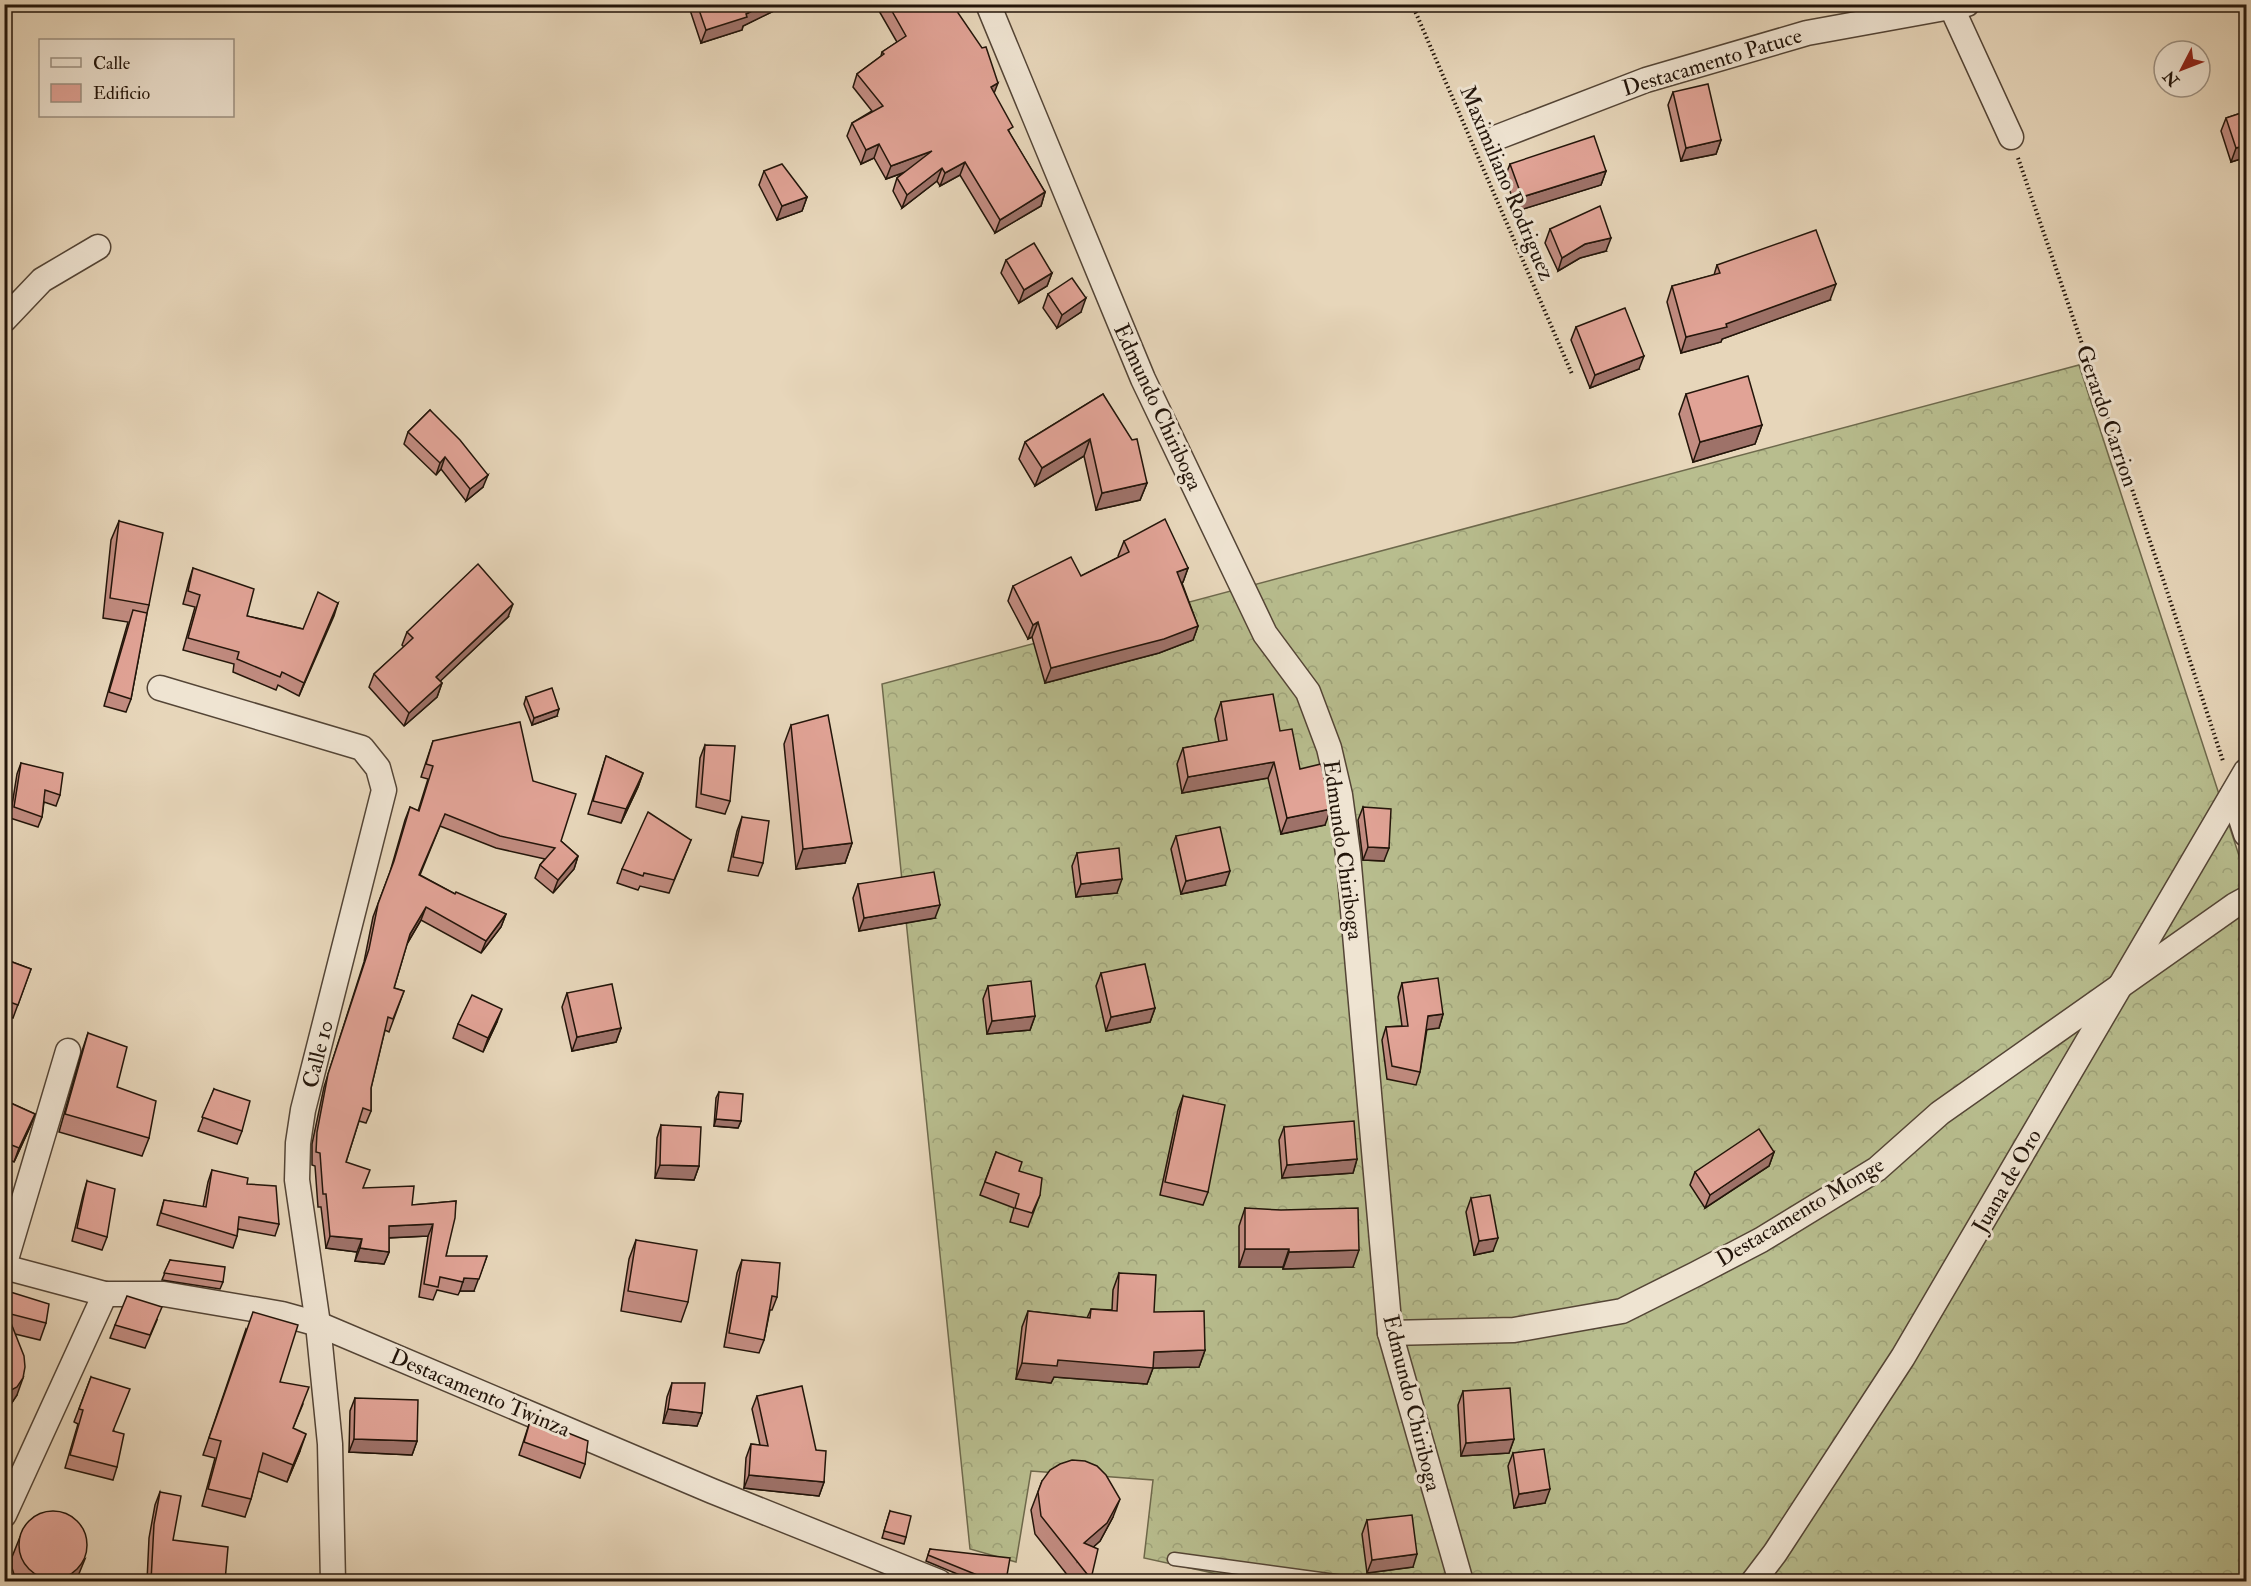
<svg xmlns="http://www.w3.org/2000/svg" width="2251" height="1586" font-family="'IM FELL Double Pica',serif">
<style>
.forest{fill:url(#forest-crowns);stroke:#6e694c;stroke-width:1.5}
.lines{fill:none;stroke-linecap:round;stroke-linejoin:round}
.lane-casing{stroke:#544536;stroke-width:15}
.street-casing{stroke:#544536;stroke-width:27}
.path{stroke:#23150a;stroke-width:4;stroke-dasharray:1.5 3;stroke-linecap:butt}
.lane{stroke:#efe4d2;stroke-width:12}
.street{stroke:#efe4d2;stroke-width:24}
.wall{fill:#c28c81;stroke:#23150a;stroke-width:1.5}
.shaded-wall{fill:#9e7269;stroke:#23150a;stroke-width:1.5}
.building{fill:#e1a396;stroke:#23150a;stroke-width:1.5}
.labels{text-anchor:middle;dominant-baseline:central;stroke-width:6;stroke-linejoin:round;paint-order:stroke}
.street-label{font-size:22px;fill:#23150a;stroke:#efe4d2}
</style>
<defs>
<pattern id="forest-crowns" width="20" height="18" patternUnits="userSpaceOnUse" patternTransform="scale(1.5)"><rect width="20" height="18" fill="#b8bd8e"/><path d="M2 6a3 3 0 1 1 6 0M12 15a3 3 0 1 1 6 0" fill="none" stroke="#9ea279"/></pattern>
</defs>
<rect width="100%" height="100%" fill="#e7d6ba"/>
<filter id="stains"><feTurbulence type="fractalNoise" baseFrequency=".00333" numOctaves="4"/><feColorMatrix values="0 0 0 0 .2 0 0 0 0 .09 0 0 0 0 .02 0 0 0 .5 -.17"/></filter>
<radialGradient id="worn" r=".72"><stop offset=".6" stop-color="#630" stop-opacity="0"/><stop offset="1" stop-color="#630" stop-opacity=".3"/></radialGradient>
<polygon class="forest" points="2079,365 2246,877 2246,1581 1249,1581 1144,1558 1153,1480 1031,1471 1016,1562 970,1549 882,684"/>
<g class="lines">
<defs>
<polyline id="lane" points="1174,1559 1343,1582"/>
<g id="street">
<polyline points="988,4 1143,379 1265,634 1308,692 1329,748 1340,795 1348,854 1390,1333 1461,1582"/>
<polyline points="1950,4 2011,137"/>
<polyline points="1498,137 1646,80 1807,33 1967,4"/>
<polyline points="4,320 42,280 98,247"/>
<polyline points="160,688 362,748 378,768 384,790 303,1110 298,1143 297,1180 318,1324 330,1444 333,1582"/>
<polyline points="2233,794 2246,834"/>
<polyline points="4,1266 68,1051"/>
<polyline points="4,1267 105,1294 164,1294 282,1314 318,1324 712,1491 939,1582"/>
<polyline points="1390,1333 1514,1330 1622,1311 1696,1274 1761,1240 1877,1169 1940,1113 2235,905 2246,899"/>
<polyline points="4,1515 105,1294"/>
<polyline points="1753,1582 1775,1553 1903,1357 2246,771"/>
</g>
</defs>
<use href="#lane" class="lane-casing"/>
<use href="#street" class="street-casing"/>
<g class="path">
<polyline points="1412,4 1572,374"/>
<polyline points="2018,158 2164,582 2223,761"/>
</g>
<use href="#lane" class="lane"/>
<use href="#street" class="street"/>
</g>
<g class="wall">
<polygon points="688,4 788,4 743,26 742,30 701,43"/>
<polygon points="875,4 939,4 994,93 1010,134 1045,192 1041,206 995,233 960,175 940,186 937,181 902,208 893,191 897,178 903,173 886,179 874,158 861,164 847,136 852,123 872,111 853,87 857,74 881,56 882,52 897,42"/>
<polygon points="1673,92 1721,140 1716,154 1681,161 1668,105"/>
<polygon points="2247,111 2247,157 2231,162 2221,131 2226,118"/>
<polygon points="1510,164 1606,171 1601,185 1517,211 1505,177"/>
<polygon points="764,171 807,197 802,211 777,220 759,185"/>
<polygon points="1550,229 1606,251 1580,258 1558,271 1545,243"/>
<polygon points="1006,260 1052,273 1047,286 1019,303 1001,273"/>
<polygon points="1717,265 1830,300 1722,339 1721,342 1681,353 1667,302 1672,286 1714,275"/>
<polygon points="1048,294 1081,312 1057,328 1043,308"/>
<polygon points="1576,327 1639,369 1590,388 1571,340"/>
<polygon points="1103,394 1147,483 1140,500 1096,510 1084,456 1035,486 1019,459 1025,442"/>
<polygon points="1686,394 1762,425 1755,444 1693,462 1679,414"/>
<polygon points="430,410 483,487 466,501 441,469 436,475 404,444 408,432"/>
<polygon points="119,521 149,605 147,613 131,699 126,712 104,706 128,622 103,618 111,540"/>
<polygon points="1124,541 1188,568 1183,582 1182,583 1198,626 1193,640 1159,653 1045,683 1032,637 1028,639 1008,601 1013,586 1081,576 1119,557 1118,556"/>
<polygon points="193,568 247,616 303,629 338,603 299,696 278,685 276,690 233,672 234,664 183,650 195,607 183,604 189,581"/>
<polygon points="508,617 440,681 442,683 437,697 404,726 369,687 374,674 404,647 402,645 407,632"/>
<polygon points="526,697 557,716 532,725 524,704"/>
<polygon points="1221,702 1280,731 1300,769 1325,825 1281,834 1268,778 1182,793 1177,764 1183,748 1219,742 1215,719"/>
<polygon points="791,725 852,843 845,863 796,869 784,744"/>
<polygon points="433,741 533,781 561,841 578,856 574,869 553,893 535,878 540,865 545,859 496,848 440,826 420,875 455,894 506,914 501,927 481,953 421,920 407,944 394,988 404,991 389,1032 385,1030 371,1088 371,1111 366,1123 359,1121 346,1162 363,1188 412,1205 456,1201 446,1256 474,1291 460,1291 458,1295 437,1290 433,1300 419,1297 428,1236 389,1238 389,1252 384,1264 355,1261 357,1252 326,1248 321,1207 318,1207 315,1166 312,1165 312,1144 324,1087 364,962 373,917 390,872 405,820 410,807 418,811 428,779 421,777"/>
<polygon points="705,745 730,801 725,814 696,807 700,758"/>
<polygon points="606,756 643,773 638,787 621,823 588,814"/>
<polygon points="21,763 60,795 56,806 44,802 42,817 38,827 10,818 17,774"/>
<polygon points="1363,807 1384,861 1363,860 1358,820"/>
<polygon points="742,817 763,863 758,876 728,871 737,831"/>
<polygon points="1176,836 1225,885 1181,894 1171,849"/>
<polygon points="691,840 669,893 640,886 638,890 617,883 622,869"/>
<polygon points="1077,853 1117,893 1076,897 1072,866"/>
<polygon points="858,884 935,918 859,931 853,898"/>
<polygon points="4,959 31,969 13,1018 4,1015"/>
<polygon points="1101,973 1155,1008 1150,1022 1106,1031 1096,986"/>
<polygon points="1402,983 1443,1014 1439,1028 1427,1029 1420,1072 1416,1085 1387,1079 1382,1040 1386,1027 1402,1026 1398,997"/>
<polygon points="988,986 1035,1016 1030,1030 987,1034 983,999"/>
<polygon points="567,993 621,1028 616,1042 572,1051 562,1007"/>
<polygon points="497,1022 483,1052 453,1038 458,1024"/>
<polygon points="88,1033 117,1087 149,1138 142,1156 59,1132 82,1051"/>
<polygon points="214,1089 242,1131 237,1144 198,1131"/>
<polygon points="719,1092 741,1121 738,1128 714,1126 716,1098"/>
<polygon points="1183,1096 1208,1192 1203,1205 1160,1195 1178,1110"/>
<polygon points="4,1100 35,1114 30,1127 14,1162 4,1157"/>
<polygon points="661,1125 699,1166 694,1180 655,1178 657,1138"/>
<polygon points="1284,1127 1357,1159 1353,1173 1282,1178 1279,1140"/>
<polygon points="996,1152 1019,1171 1040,1195 1028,1227 1010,1222 1014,1208 980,1195"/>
<polygon points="1774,1152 1769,1166 1705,1208 1690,1185 1695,1172"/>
<polygon points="212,1170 279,1224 275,1236 238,1229 237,1236 233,1248 157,1225 164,1200 203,1207 208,1182"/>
<polygon points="87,1181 107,1237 102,1250 72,1241 83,1195"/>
<polygon points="1471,1198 1493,1251 1474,1255 1466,1212"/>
<polygon points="1245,1208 1353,1267 1283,1269 1283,1267 1239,1267 1239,1226"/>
<polygon points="636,1240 688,1302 681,1322 621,1311 629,1259"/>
<polygon points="170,1260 223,1282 220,1289 162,1280"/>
<polygon points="742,1260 777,1297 772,1310 770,1310 764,1340 759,1353 724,1347 737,1273"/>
<polygon points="1119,1273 1154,1312 1205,1350 1199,1367 1153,1368 1147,1384 1054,1377 1051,1383 1016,1379 1022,1327 1028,1311 1087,1318 1091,1309 1112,1310 1113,1290"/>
<polygon points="4,1290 46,1323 40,1340 15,1334 17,1395 11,1404"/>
<polygon points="157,1320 145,1348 110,1338 115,1325"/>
<polygon points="246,1329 280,1382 303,1404 293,1428 300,1451 287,1482 258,1471 251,1499 245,1517 202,1506 215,1458 203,1455"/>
<polygon points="91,1377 114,1431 117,1467 113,1480 65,1468 78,1424 74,1422"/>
<polygon points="672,1383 702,1413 697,1426 663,1423 667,1397"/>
<polygon points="1463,1391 1514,1439 1509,1453 1461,1456 1458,1405"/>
<polygon points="757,1396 816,1450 824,1482 819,1496 744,1488 746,1458 751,1444 760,1445 752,1409"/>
<polygon points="355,1398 417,1441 412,1455 349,1452 350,1411"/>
<polygon points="531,1418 585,1464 580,1478 519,1455"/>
<polygon points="1513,1453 1545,1503 1514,1508 1508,1466"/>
<polygon points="1042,1481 1113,1517 1100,1541 1093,1547 1090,1581 1072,1581 1035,1534 1031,1510"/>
<polygon points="160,1492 173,1540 225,1581 147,1581 149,1538 155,1505"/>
<polygon points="890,1511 906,1537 904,1544 882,1538"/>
<polygon points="1367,1520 1413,1567 1367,1573 1362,1534"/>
<polygon points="20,1537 78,1578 76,1581 16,1581 12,1568 12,1557"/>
<polygon points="930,1549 1006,1581 974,1581 926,1561"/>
</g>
<g class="shaded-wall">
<polygon points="766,4 788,4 743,26 742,30 701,43 706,30 746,14"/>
<polygon points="794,4 803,4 792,9"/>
<polygon points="998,83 993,96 991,87"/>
<polygon points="1721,140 1716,154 1681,161 1686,148"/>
<polygon points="879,144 874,158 861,164 866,150"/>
<polygon points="2247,145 2247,157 2231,162 2236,148"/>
<polygon points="932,151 927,164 886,179 891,166"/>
<polygon points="965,162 960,175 940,186 945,173"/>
<polygon points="942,168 937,181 902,208 907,195"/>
<polygon points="1606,171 1601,185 1517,211 1522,197"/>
<polygon points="1045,192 1041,206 995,233 1000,220"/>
<polygon points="807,197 802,211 777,220 782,206"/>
<polygon points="1611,238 1606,251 1580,258 1558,271 1562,258 1585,244"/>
<polygon points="1052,273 1047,286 1019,303 1024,290"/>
<polygon points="1836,284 1830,300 1722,339 1721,342 1681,353 1686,337"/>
<polygon points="1086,298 1081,312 1057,328 1062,315"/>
<polygon points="1644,356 1639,369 1590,388 1595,375"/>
<polygon points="1762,425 1755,444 1693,462 1700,442"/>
<polygon points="1090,439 1084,456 1035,486 1042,468"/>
<polygon points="445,457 441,469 436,475 440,463"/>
<polygon points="488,475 483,487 466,501 470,489"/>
<polygon points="1147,483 1140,500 1096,510 1102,493"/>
<polygon points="1188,568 1183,582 1172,586 1177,572"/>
<polygon points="338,603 334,616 299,696 304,683"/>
<polygon points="513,604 508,617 431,690 436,677"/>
<polygon points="1038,622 1032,637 1028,639 1033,625"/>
<polygon points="1198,626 1193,640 1159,653 1045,683 1051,668"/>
<polygon points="442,683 437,697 404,726 409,713"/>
<polygon points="559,709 557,716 532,725 534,718"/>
<polygon points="1274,762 1268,778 1182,793 1188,777"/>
<polygon points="643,773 638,787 621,823 626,809"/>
<polygon points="1331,809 1325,825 1281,834 1287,818"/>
<polygon points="852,843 845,863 796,869 803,849"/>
<polygon points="1368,847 1389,848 1384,861 1363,860"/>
<polygon points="578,856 574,869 553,893 558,880"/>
<polygon points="1230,871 1225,885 1181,894 1186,881"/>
<polygon points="1122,879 1117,893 1076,897 1081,884"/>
<polygon points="940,905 935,918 859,931 864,918"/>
<polygon points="426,907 421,920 405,947 410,934"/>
<polygon points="506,914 501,927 481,953 486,941"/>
<polygon points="1155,1008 1150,1022 1106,1031 1111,1017"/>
<polygon points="502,1009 497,1022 483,1052 488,1038"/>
<polygon points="1443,1014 1439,1028 1424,1030 1428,1016"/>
<polygon points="1035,1016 1030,1030 987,1034 992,1021"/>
<polygon points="621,1028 616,1042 572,1051 577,1037"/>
<polygon points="35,1114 30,1127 14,1162 19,1148"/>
<polygon points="716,1119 741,1121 738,1128 714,1126"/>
<polygon points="1774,1152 1769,1166 1705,1208 1710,1195"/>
<polygon points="1357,1159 1353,1173 1282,1178 1287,1165"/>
<polygon points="660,1165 699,1166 694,1180 655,1178"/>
<polygon points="433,1224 428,1236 384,1238 389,1226"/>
<polygon points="330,1236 362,1239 357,1252 326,1248"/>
<polygon points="1498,1238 1493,1251 1474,1255 1479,1241"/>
<polygon points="360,1248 389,1252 384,1264 355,1261"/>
<polygon points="1245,1249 1289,1249 1283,1267 1239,1267"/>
<polygon points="1359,1250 1353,1267 1283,1269 1289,1252"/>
<polygon points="487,1256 474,1291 460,1291 464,1278"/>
<polygon points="1205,1350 1199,1367 1153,1368 1147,1384 1054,1377 1051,1383 1016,1379 1022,1363 1154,1352"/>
<polygon points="23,1378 17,1395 11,1404 4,1408 4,1394"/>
<polygon points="668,1409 702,1413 697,1426 663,1423"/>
<polygon points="306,1434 300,1451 287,1482 293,1465"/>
<polygon points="354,1439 417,1441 412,1455 349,1452"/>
<polygon points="1514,1439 1509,1453 1461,1456 1466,1443"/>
<polygon points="749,1475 824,1482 819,1496 744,1488"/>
<polygon points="1550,1489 1545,1503 1514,1508 1519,1494"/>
<polygon points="1120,1499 1113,1517 1100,1541 1078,1561 1084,1543"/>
<polygon points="1417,1554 1413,1567 1367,1573 1372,1560"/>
<polygon points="85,1559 76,1581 48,1581 49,1579"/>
</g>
<g class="building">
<polygon points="697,4 766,4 746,14 747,17 706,30"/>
<polygon points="888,4 939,4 942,10 950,4 952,4 982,48 986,47 998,83 991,87 1013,127 1008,130 1045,192 1000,220 965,162 945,173 942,168 907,195 897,178 932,151 891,166 879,144 866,150 852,123 883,106 857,74 884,54 882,52 906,36"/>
<polygon points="1708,84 1721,140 1686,148 1673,92"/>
<polygon points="2247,111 2247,145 2236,148 2226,118"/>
<polygon points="1594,136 1606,171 1522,197 1510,164"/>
<polygon points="782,164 807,197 782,206 764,171"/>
<polygon points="1600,206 1611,238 1585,244 1562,258 1550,229"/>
<polygon points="1816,230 1836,284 1726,324 1727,327 1686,337 1672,286 1720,273 1717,265"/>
<polygon points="1034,243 1052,273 1024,290 1006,260"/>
<polygon points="1072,278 1086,298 1062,315 1048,294"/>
<polygon points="1625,308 1644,356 1595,375 1576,327"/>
<polygon points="1748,376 1762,425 1700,442 1686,394"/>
<polygon points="1103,394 1132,440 1137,439 1147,483 1102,493 1090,439 1042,468 1025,442"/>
<polygon points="430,410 460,440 488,475 470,489 445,457 440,463 408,432"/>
<polygon points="1165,519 1188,568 1177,572 1198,626 1164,639 1051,668 1038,622 1033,625 1013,586 1071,557 1081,576 1129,552 1124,541"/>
<polygon points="119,521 163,533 149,605 110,598"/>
<polygon points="478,564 513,604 436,677 442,683 409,713 374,674 413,638 407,632"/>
<polygon points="193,568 254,589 247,616 303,629 318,592 338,603 304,683 282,672 280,677 237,659 239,652 188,638 200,595 188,591"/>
<polygon points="133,610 147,613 131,699 109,692"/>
<polygon points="552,688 559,709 534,718 526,697"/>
<polygon points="1273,694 1280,731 1292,729 1300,769 1321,764 1331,809 1287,818 1274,762 1188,777 1183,748 1227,740 1221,702"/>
<polygon points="828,715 852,843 803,849 791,725"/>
<polygon points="520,722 533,781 576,794 561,841 578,856 558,880 540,865 555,848 500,836 445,814 419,875 455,894 456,892 506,914 486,941 426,907 410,934 394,988 404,991 393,1019 388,1017 371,1088 371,1111 363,1108 346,1162 370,1170 363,1188 414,1186 412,1205 456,1201 455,1218 446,1256 487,1256 479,1279 464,1278 463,1282 440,1277 438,1287 424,1284 433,1224 389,1226 389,1252 360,1248 362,1239 330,1236 326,1194 323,1194 320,1153 316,1152 317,1132 328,1074 369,949 378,904 394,861 410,807 419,811 433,766 426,764 433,741"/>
<polygon points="705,745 735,746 730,801 701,794"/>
<polygon points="606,756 643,773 626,809 593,801"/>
<polygon points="21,763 63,773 60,795 45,790 42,817 14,807"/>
<polygon points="1363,807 1391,809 1389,848 1368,847"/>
<polygon points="648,812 691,840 674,880 644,873 643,876 622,869"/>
<polygon points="742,817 769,821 763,863 733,857"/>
<polygon points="1220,827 1230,871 1186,881 1176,836"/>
<polygon points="1119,848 1122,879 1081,884 1077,853"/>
<polygon points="934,872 940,905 864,918 858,884"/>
<polygon points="4,959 31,969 18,1005 4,1000"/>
<polygon points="1145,964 1155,1008 1111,1017 1101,973"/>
<polygon points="1438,978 1443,1014 1428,1016 1420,1072 1392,1066 1386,1027 1408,1026 1402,983"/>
<polygon points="1031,981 1035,1016 992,1021 988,986"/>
<polygon points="612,984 621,1028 577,1037 567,993"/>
<polygon points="472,995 502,1009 488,1038 458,1024"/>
<polygon points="88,1033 127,1047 117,1087 156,1101 149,1138 65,1114"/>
<polygon points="214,1089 250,1101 242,1131 202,1117"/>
<polygon points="719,1092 743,1094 741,1121 716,1119"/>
<polygon points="1183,1096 1225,1105 1208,1192 1165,1182"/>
<polygon points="4,1100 35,1114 19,1148 4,1142"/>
<polygon points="1354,1121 1357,1159 1287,1165 1284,1127"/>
<polygon points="661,1125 701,1127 699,1166 660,1165"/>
<polygon points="1759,1129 1774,1152 1710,1195 1695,1172"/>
<polygon points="996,1152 1022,1162 1019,1171 1042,1178 1040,1195 1032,1213 1015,1208 1019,1194 985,1182"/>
<polygon points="212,1170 248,1178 247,1184 276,1186 279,1224 239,1217 237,1236 161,1213 164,1200 206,1207"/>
<polygon points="87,1181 115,1189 107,1237 77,1228"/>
<polygon points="1490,1195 1498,1238 1479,1241 1471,1198"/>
<polygon points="1245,1208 1281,1210 1358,1208 1359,1250 1289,1252 1289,1249 1245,1249"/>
<polygon points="636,1240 697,1250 688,1302 628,1291"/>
<polygon points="170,1260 225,1267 223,1282 164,1273"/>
<polygon points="742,1260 780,1263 777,1297 772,1296 764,1340 729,1333"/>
<polygon points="1119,1273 1156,1275 1154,1312 1204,1311 1205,1350 1154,1352 1153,1368 1058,1360 1057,1366 1022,1363 1028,1311 1090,1318 1091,1309 1117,1311"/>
<polygon points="4,1290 49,1304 46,1323 7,1313 24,1356 25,1367 23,1378 17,1387 4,1394"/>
<polygon points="127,1296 162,1307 150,1335 115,1325"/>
<polygon points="253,1312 298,1325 280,1382 309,1387 293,1428 306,1434 293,1465 263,1453 251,1499 208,1489 221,1441 209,1438"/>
<polygon points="91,1377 130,1389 113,1431 124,1434 117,1467 70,1455 83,1410 79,1409"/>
<polygon points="672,1383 705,1383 702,1413 668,1409"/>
<polygon points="802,1386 816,1450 826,1451 824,1482 749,1475 751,1444 768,1446 757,1396"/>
<polygon points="1510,1388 1514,1439 1466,1443 1463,1391"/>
<polygon points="355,1398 418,1400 417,1441 354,1439"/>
<polygon points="531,1418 588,1441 585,1464 524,1442"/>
<polygon points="1544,1449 1550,1489 1519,1494 1513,1453"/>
<polygon points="1072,1460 1085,1461 1097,1466 1106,1475 1120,1499 1107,1523 1084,1543 1098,1549 1091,1579 1041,1516 1038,1492 1042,1481 1050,1470 1060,1464"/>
<polygon points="160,1492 181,1496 173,1540 228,1547 225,1581 151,1581 154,1524"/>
<circle cx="53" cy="1545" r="34"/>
<polygon points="890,1511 911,1516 906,1537 884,1531"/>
<polygon points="1412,1515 1417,1554 1372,1560 1367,1520"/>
<polygon points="930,1549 1010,1558 1006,1581 987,1579 928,1555"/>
</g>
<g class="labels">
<g class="street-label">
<text transform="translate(1712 62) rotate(-17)">Destacamento Patuce</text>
<text transform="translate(1507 183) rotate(67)">Maximiliano Rodriguez</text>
<text transform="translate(1158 407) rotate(65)">Edmundo Chiriboga</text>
<text transform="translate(2107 416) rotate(71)">Gerardo Carrion</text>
<text transform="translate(1343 850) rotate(82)">Edmundo Chiriboga</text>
<text transform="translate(318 1054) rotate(-76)">Calle 10</text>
<text transform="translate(2007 1181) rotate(-60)">Juana de Oro</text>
<text transform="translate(1800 1212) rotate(-31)">Destacamento Monge</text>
<text transform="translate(480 1393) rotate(23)">Destacamento Twinza</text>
<text transform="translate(1412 1403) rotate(76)">Edmundo Chiriboga</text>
</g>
</g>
<rect width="2251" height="1586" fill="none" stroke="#e7d6ba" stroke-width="24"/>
<rect x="6" y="6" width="2239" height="1574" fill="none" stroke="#23150a" stroke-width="3"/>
<rect x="12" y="12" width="2227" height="1562" fill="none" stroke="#23150a" stroke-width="1.5"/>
<rect x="39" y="39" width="195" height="78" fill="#efe4d2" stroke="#9d9182" stroke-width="1.5"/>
<rect x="51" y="58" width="30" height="9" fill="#efe4d2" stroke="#9d9182" stroke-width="1.5"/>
<text x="93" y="69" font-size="18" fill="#23150a">Calle</text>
<rect x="51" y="84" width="30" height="18" fill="#e1a396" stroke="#9d9182" stroke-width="1.5"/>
<text x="93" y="99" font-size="18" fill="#23150a">Edificio</text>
<g transform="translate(2182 69) rotate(228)"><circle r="28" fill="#efe4d2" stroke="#9d9182" stroke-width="1.5"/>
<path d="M0-4.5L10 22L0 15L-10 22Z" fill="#8f2418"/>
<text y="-9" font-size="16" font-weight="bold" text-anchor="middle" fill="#23150a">N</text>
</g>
<rect width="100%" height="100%" filter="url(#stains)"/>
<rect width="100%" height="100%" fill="url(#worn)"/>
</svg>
